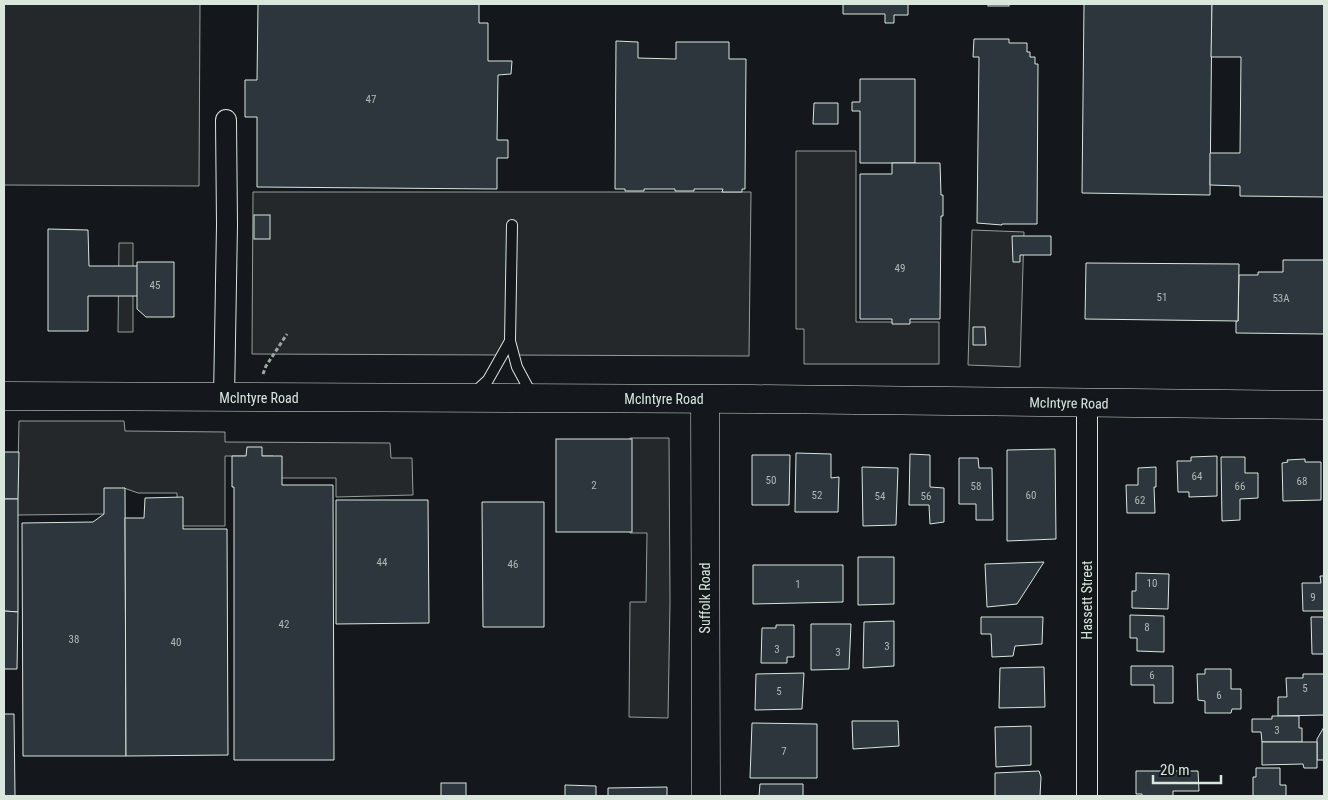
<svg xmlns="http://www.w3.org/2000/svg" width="1328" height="800" font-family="'Roboto Condensed',sans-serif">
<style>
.parking{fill:#24282b;stroke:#939e99}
.building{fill:#2c363c;stroke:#d8e6dc}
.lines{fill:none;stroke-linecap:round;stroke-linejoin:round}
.lane-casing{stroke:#d8e6dc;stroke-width:12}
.street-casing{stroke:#d8e6dc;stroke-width:22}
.secondary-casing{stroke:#d8e6dc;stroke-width:29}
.primary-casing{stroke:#d8e6dc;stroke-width:29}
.path{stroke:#9da8a2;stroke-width:3;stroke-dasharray:4 2.5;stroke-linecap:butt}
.lane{stroke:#14181c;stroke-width:10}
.street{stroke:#14181c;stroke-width:20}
.secondary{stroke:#14181c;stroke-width:28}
.primary{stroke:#14181c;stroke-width:28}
.labels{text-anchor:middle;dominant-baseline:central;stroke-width:4;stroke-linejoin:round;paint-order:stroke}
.number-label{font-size:11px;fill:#adbab4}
.street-label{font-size:14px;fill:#d8e6dc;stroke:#14181c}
</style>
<rect width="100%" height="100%" fill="#14181c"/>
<g class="parking">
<polygon points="4,4 200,4 199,186 4,185"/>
<polygon points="796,151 856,151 856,322 939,322 939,364 804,364 804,329 796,329"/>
<polygon points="253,192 751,192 749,356 252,354"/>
<polygon points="972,230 1024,232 1020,367 968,365"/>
<polygon points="119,243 133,243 133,332 118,332"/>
<polygon points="19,421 124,421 125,431 225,432 225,442 390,443 391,458 412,458 413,495 336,497 336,478 273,478 273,456 225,456 225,526 177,526 177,493 138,493 124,488 104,514 17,515"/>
<polygon points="630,438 669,438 670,602 668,718 629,717 630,602 646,602 647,533 630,533"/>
</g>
<g class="building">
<polygon points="258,4 479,4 479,23 488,23 488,61 512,61 511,74 498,75 497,140 508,140 508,158 497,158 497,189 257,187 257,117 245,117 245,80 257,80"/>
<polygon points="843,4 908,4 908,15 894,15 894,23 885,23 885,14 843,14"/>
<rect x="988" y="4" width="21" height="2"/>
<polygon points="1084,4 1212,4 1210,195 1082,193"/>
<polygon points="1212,4 1324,4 1324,197 1240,196 1240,186 1210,185 1210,153 1240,153 1241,57 1211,57"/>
<polygon points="974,39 1009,39 1009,43 1027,43 1027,52 1030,52 1030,57 1035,57 1035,64 1038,64 1037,224 1002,224 1002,225 977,223 979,57 973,57"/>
<polygon points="616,41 638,42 638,58 676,59 676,42 729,42 729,59 746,59 745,189 742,189 742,192 722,192 723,189 694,189 694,191 675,191 675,189 644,189 644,191 625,191 625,189 615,189"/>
<polygon points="860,79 915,79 915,163 860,163 860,111 852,111 852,102 860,102"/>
<polygon points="814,103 838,103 838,124 813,124"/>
<polygon points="892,163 940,163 941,195 943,195 943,216 941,216 940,319 910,319 910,324 892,324 892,319 860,319 860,174 892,174"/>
<rect x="254" y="215" width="16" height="24"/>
<polygon points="48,229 88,230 89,266 142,266 142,296 88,296 88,331 48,331"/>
<polygon points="1012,236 1051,236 1051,255 1020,255 1020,262 1013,262"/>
<polygon points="1283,260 1324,260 1324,334 1236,333 1236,321 1238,321 1239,275 1258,275 1258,272 1283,272"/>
<polygon points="137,262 174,262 174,317 146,317 137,309"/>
<polygon points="1086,263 1239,264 1238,321 1085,319"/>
<polygon points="973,327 985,327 986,345 973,345"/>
<rect x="556" y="439" width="76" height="93"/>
<polygon points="247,447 262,447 262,456 282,456 282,485 333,485 334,760 234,760 234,487 232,487 232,456 246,456"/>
<polygon points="1055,449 1056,539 1007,541 1007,450"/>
<polygon points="4,452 19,452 18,499 4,499"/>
<polygon points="796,453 831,454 831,478 839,477 838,512 795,512"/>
<polygon points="910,454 930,455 930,487 944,488 944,522 930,524 929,505 909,505"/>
<polygon points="752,455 790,455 789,505 752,505"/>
<polygon points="1217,456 1217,496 1189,497 1189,492 1178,492 1177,461 1191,461 1191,457"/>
<polygon points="1221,457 1245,457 1245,473 1258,473 1258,498 1240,499 1240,520 1222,521"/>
<polygon points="959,458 978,458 979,468 992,468 993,520 976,520 976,504 959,504"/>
<polygon points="1305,459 1305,462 1321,462 1321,500 1283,501 1282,463 1288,462 1287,460"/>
<polygon points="862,467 898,468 896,525 863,526"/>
<polygon points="1156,467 1156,487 1154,487 1155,513 1127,513 1126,485 1138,485 1138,468"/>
<polygon points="104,488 125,488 126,756 23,756 22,523 93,522 104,514"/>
<polygon points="183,497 183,529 227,529 228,755 126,756 125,518 144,518 145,498"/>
<polygon points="4,499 18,499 18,612 4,611"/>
<polygon points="336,500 428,500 429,623 336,624"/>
<polygon points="482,502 544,502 544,627 483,627"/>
<polygon points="858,557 894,557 894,604 858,605"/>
<polygon points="1044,562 1017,604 987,607 985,564"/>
<polygon points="753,565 843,565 843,602 753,604"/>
<polygon points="1136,573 1169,574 1168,609 1132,608 1132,591 1136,591"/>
<polygon points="1320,576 1324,576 1324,611 1303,611 1302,583 1321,583"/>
<polygon points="4,611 18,612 17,669 4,669"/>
<polygon points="1130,615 1164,616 1164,652 1137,651 1137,638 1130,638"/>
<polygon points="981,617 1043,617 1042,644 1015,646 1013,656 992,657 991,634 981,634"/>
<polygon points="1311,617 1324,617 1324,654 1312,654"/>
<polygon points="894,621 894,666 863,668 864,622"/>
<polygon points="811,624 851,624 849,669 811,670"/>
<polygon points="776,625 794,625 794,657 787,657 787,663 761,663 762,628 776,628"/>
<polygon points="1131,666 1173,666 1173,703 1154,703 1154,685 1131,685"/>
<polygon points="1044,667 1045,707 999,708 1000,668"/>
<polygon points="1205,669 1231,669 1231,689 1241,689 1241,709 1232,709 1231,713 1205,713 1205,701 1198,700 1197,674 1205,674"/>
<polygon points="804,673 802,709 755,710 756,674"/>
<polygon points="1303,674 1324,674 1324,715 1278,716 1278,697 1287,697 1286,678 1303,678"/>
<polygon points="4,714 14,714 15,796 4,796"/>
<polygon points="1272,716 1299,716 1299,728 1302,728 1302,742 1262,742 1261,732 1252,732 1252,719 1272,719"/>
<polygon points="852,721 898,721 899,746 853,749"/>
<polygon points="752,723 817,724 817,778 750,778"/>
<polygon points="1031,726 1031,765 996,767 995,727"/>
<polygon points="1324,727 1324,760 1317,760 1317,739"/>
<polygon points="1262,742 1317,742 1317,768 1304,768 1303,764 1262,765"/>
<polygon points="1256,768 1280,768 1280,785 1286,785 1286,796 1253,796 1253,777 1256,777"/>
<polygon points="1039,771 1041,777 1040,796 995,796 995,773"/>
<polygon points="1136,771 1198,771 1199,791 1173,791 1173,796 1142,796 1142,794 1136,794"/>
<rect x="441" y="783" width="25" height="13"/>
<polygon points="760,784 803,784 803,796 759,796"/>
<polygon points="565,785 596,786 596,796 565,796"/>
<polygon points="667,787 667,796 608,796 608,788"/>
</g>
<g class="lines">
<defs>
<g id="lane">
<polyline points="512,225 510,341 517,367 532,395"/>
<polyline points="474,393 488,380 510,341"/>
</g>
<g id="street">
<polyline points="224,398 227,225 226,120"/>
<polyline points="1087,796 1087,403"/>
</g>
<polyline id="secondary" points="705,400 706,796"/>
<polyline id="primary" points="4,396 752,399 1324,405"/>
</defs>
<use href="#lane" class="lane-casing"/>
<use href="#street" class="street-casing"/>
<use href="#secondary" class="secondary-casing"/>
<use href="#primary" class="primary-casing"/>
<polyline class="path" points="263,374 266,366 287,334"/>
<use href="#lane" class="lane"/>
<use href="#street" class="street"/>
<use href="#secondary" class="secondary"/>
<use href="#primary" class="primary"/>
</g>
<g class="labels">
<g class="number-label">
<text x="371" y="99">47</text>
<text x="900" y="268">49</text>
<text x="155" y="285">45</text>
<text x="1162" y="297">51</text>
<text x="1281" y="298">53A</text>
<text x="1197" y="476">64</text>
<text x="771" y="480">50</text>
<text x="1302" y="481">68</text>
<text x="594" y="485">2</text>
<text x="976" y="486">58</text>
<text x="1240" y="486">66</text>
<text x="817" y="495">52</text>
<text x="1031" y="495">60</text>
<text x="880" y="496">54</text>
<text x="926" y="496">56</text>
<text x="1140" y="500">62</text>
<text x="382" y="562">44</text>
<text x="513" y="564">46</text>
<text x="1152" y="583">10</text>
<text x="798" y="584">1</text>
<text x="1313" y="597">9</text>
<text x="284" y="624">42</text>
<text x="1147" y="627">8</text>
<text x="74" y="639">38</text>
<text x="176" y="642">40</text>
<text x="887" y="646">3</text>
<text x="777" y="649">3</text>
<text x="838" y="652">3</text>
<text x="1152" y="675">6</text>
<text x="1305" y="688">5</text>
<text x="779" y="691">5</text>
<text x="1219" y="695">6</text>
<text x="1277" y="730">3</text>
<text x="784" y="751">7</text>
</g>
<g class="street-label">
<text x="259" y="398">McIntyre Road</text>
<text x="664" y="399">McIntyre Road</text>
<text transform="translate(1069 403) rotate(1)">McIntyre Road</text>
<text transform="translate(705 598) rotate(-90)">Suffolk Road</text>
<text transform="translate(1087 600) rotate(-90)">Hassett Street</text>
</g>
</g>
<rect width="1328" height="800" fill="none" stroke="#d8e6dc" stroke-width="10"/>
<path d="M1153 775v8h68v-8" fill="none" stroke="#d8e6dc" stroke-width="2.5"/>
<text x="1160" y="775" font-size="15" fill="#d8e6dc" stroke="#14181c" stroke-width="4" paint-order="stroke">20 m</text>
</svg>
